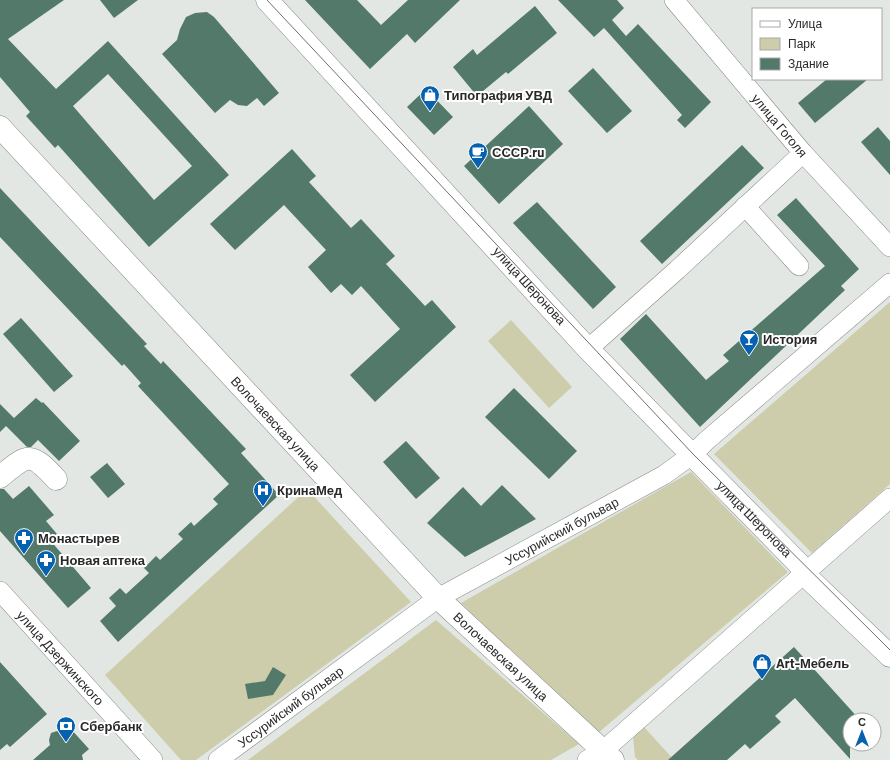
<svg xmlns="http://www.w3.org/2000/svg" width="890" height="760" font-family="Barlow,sans-serif">
<style>
.green{fill:#cdccab}
.building{fill:#53796a;fill-rule:evenodd}
.lines{fill:none;stroke-linecap:round;stroke-linejoin:round}
.minor-casing{stroke:#868a86;stroke-width:20}
.major-casing{stroke:#868a86;stroke-width:23}
.minor{stroke:#fff;stroke-width:19}
.major{stroke:#fff;stroke-width:22}
.tram{stroke:#6e706e;stroke-width:1}
.labels{text-anchor:middle;dominant-baseline:central;stroke-width:4;stroke-linejoin:round;paint-order:stroke}
.poi-label{font-size:13px;font-weight:bold;fill:#282928;stroke:#fff;text-anchor:start}
.street-label{font-size:13px;fill:#282928;stroke:#fff}
</style>
<rect width="100%" height="100%" fill="#e2e7e3"/>
<g class="green">
<polygon points="890,302 890,484 812,553 714,454"/>
<polygon points="511,320 572,387 549,408 488,341"/>
<polygon points="691,472 788,572 598,733 461,603"/>
<polygon points="307,489 411,602 196,760 181,760 105,675"/>
<polygon points="436,620 579,744 551,760 248,760"/>
<polygon points="644,727 674,760 638,760 635,757 633,736"/>
</g>
<g class="building">
<path d="M 0,0 L 64,0 L 8,39 L 56,89 L 108,41 L 229,175 L 149,247 L 58,145 L 55,148 L 26,116 L 30,112 L 0,77 ZM 108,74 L 192,166 L 154,200 L 73,106 Z"/>
<polygon points="100,0 138,0 114,18"/>
<polygon points="305,0 357,0 381,25 408,0 460,0 415,43 407,34 370,69"/>
<polygon points="558,0 617,0 624,8 612,20 626,36 638,24 711,102 685,128 677,120 682,115 604,28 594,37"/>
<polygon points="535,6 557,33 508,74 506,72 477,96 453,67 473,49 477,55"/>
<polygon points="207,12 214,17 279,93 264,106 257,98 247,106 238,105 230,100 215,113 162,54 177,40 180,29 186,17 195,13"/>
<polygon points="593,68 632,111 607,133 568,91"/>
<polygon points="827,79 868,79 815,123 798,103"/>
<polygon points="426,89 453,117 434,135 407,107"/>
<polygon points="529,106 563,144 499,204 464,166"/>
<polygon points="878,127 890,141 890,175 861,142"/>
<polygon points="742,145 764,168 662,264 640,241"/>
<polygon points="292,149 316,176 309,182 351,228 361,219 395,256 386,264 425,306 432,300 456,327 375,402 350,375 400,329 361,286 352,295 341,284 331,293 308,267 326,250 284,205 235,250 210,224"/>
<polygon points="0,188 147,344 144,346 161,364 163,361 246,449 241,453 279,495 118,642 100,621 116,606 109,598 120,588 126,594 149,573 144,568 156,556 160,560 183,539 178,534 191,522 194,526 218,504 213,499 229,484 138,386 141,383 124,364 122,366 0,237"/>
<polygon points="796,198 859,269 841,286 845,290 700,427 620,339 646,314 706,380 729,361 723,355 825,266 777,215"/>
<polygon points="537,202 616,287 593,309 513,223"/>
<polygon points="21,318 73,376 54,392 3,334"/>
<polygon points="514,388 577,451 549,479 485,417"/>
<polygon points="36,398 42,403 43,402 80,441 59,461 38,440 31,447 27,447 6,426 0,432 0,404 14,418"/>
<polygon points="406,441 440,478 416,499 383,462"/>
<polygon points="107,463 125,484 108,498 90,477"/>
<polygon points="502,485 536,519 465,557 427,523 463,487 481,506"/>
<polygon points="29,486 54,515 46,521 57,534 50,540 91,588 68,608 0,531 0,489 4,489 13,499"/>
<polygon points="794,647 860,720 850,720 850,759 795,698 775,716 781,722 750,749 745,744 727,760 668,760"/>
<polygon points="0,662 47,714 10,747 7,744 0,750"/>
<polygon points="273,667 286,675 273,695 248,699 245,684 265,681"/>
<polygon points="70,728 89,749 82,755 83,760 33,760 50,745 49,740 51,733 57,731 64,733"/>
</g>
<g class="lines">
<defs>
<g id="minor">
<path id="s1" d="M 674,0 L 803,153 L 890,247"/>
<polyline points="745,206 799,266"/>
<polyline points="588,349 677,270 803,153"/>
<path id="s2" d="M 0,591 L 153,760"/>
<path id="s3" d="M 218,760 L 438,598 L 664,475 L 693,454 L 706,441 L 890,283"/>
<polyline points="587,760 604,750 890,498"/>
</g>
<g id="major">
<path id="s4" d="M 267,0 L 588,349 L 799,564 L 805,575 L 890,656"/>
<path id="s5" d="M 0,127 L 438,598 L 613,760"/>
<path d="M 0,477 C 28,454 30,451 56,479"/>
</g>
</defs>
<use href="#minor" class="minor-casing"/>
<use href="#major" class="major-casing"/>
<use href="#minor" class="minor"/>
<use href="#major" class="major"/>
<polyline class="tram" points="267,0 693,454 890,650"/>
</g>
<defs>
<symbol id="shop-pin" viewBox="-11 -11 22 30"><path d="M0 17L-7.5 6A9.5 9.5 0 1 1 7.5 6Z" fill="#0661ae" stroke="#fff"/><path d="M-5-2.5h2.3a2.7 3.5 0 0 1 5.4 0H5L5.5 6h-11ZM-1.5-2.5h3a1.5 2.3 0 0 0-3 0Z" fill="#fff"/></symbol>
<symbol id="cafe-pin" viewBox="-11 -11 22 30"><path d="M0 17L-7.5 6A9.5 9.5 0 1 1 7.5 6Z" fill="#0661ae" stroke="#fff"/><path d="M-5.5-4.5H6V0H3Q3 3.5 0 3.5H-2.5Q-5.5 3.5-5.5 0ZM3-3.2v2h1.7v-2ZM-6 4.5H4V6H-6Z" fill="#fff"/></symbol>
<symbol id="bar-pin" viewBox="-11 -11 22 30"><path d="M0 17L-7.5 6A9.5 9.5 0 1 1 7.5 6Z" fill="#0661ae" stroke="#fff"/><path d="M-6-5H6L.8 .8V4.5H3.5V6h-7V4.5H-.8V.8Z" fill="#fff"/></symbol>
<symbol id="hospital-pin" viewBox="-11 -11 22 30"><path d="M0 17L-7.5 6A9.5 9.5 0 1 1 7.5 6Z" fill="#0661ae" stroke="#fff"/><path d="M-5-5h3v3.5h4V-5h3V5h-3V1.5h-4V5h-3Z" fill="#fff"/></symbol>
<symbol id="pharmacy-pin" viewBox="-11 -11 22 30"><path d="M0 17L-7.5 6A9.5 9.5 0 1 1 7.5 6Z" fill="#0661ae" stroke="#fff"/><path d="M-2-6h4v4h4v4h-4v4h-4v-4h-4v-4h4Z" fill="#fff"/></symbol>
<symbol id="bank-pin" viewBox="-11 -11 22 30"><path d="M0 17L-7.5 6A9.5 9.5 0 1 1 7.5 6Z" fill="#0661ae" stroke="#fff"/><path d="M-6-4H6V4H-6ZM0-2.3a2.3 2.3 0 1 0 0 4.6a2.3 2.3 0 1 0 0-4.6Z" fill="#fff"/></symbol>
</defs>
<g fill-rule="evenodd">
<use href="#shop-pin" x="419" y="84" width="22" height="30"/>
<use href="#cafe-pin" x="467" y="141" width="22" height="30"/>
<use href="#bar-pin" x="738" y="328" width="22" height="30"/>
<use href="#hospital-pin" x="252" y="479" width="22" height="30"/>
<use href="#pharmacy-pin" x="13" y="527" width="22" height="30"/>
<use href="#pharmacy-pin" x="35" y="549" width="22" height="30"/>
<use href="#shop-pin" x="751" y="652" width="22" height="30"/>
<use href="#bank-pin" x="55" y="715" width="22" height="30"/>
</g>
<g class="labels">
<g class="poi-label">
<text x="444" y="95">Типография УВД</text>
<text x="492" y="152">СССР.ru</text>
<text x="763" y="339">История</text>
<text x="277" y="490">КринаМед</text>
<text x="38" y="538">Монастырев</text>
<text x="60" y="560">Новая аптека</text>
<text x="776" y="663">Art-Мебель</text>
<text x="80" y="726">Сбербанк</text>
</g>
<g class="street-label">
<text stroke="none"><textPath href="#s1" startOffset="164">улица Гоголя</textPath></text>
<text stroke="none"><textPath href="#s4" startOffset="388">улица Шеронова</textPath></text>
<text stroke="none"><textPath href="#s5" startOffset="405">Волочаевская улица</textPath></text>
<text stroke="none"><textPath href="#s4" startOffset="712">улица Шеронова</textPath></text>
<text stroke="none"><textPath href="#s3" startOffset="414">Уссурийский бульвар</textPath></text>
<text stroke="none"><textPath href="#s5" startOffset="729">Волочаевская улица</textPath></text>
<text stroke="none"><textPath href="#s2" startOffset="90">улица Дзержинского</textPath></text>
<text stroke="none"><textPath href="#s3" startOffset="90">Уссурийский бульвар</textPath></text>
</g>
</g>
<rect x="752" y="8" width="130" height="72" fill="#ffffff" stroke="#a9a9a9"/>
<rect x="760" y="21" width="20" height="6" fill="#ffffff" stroke="#a9a9a9"/>
<text x="788" y="28" font-size="12" fill="#282928">Улица</text>
<rect x="760" y="38" width="20" height="12" fill="#cdccab" stroke="#a9a9a9"/>
<text x="788" y="48" font-size="12" fill="#282928">Парк</text>
<rect x="760" y="58" width="20" height="12" fill="#53796a" stroke="#a9a9a9"/>
<text x="788" y="68" font-size="12" fill="#282928">Здание</text>
<g transform="translate(862 732)"><circle r="19" fill="#ffffff" stroke="#a9a9a9"/>
<path d="M0-3L7 15L0 10L-7 15Z" fill="#0661ae"/>
<text y="-6" font-size="11" font-weight="bold" text-anchor="middle" fill="#282928">С</text>
</g>
</svg>
